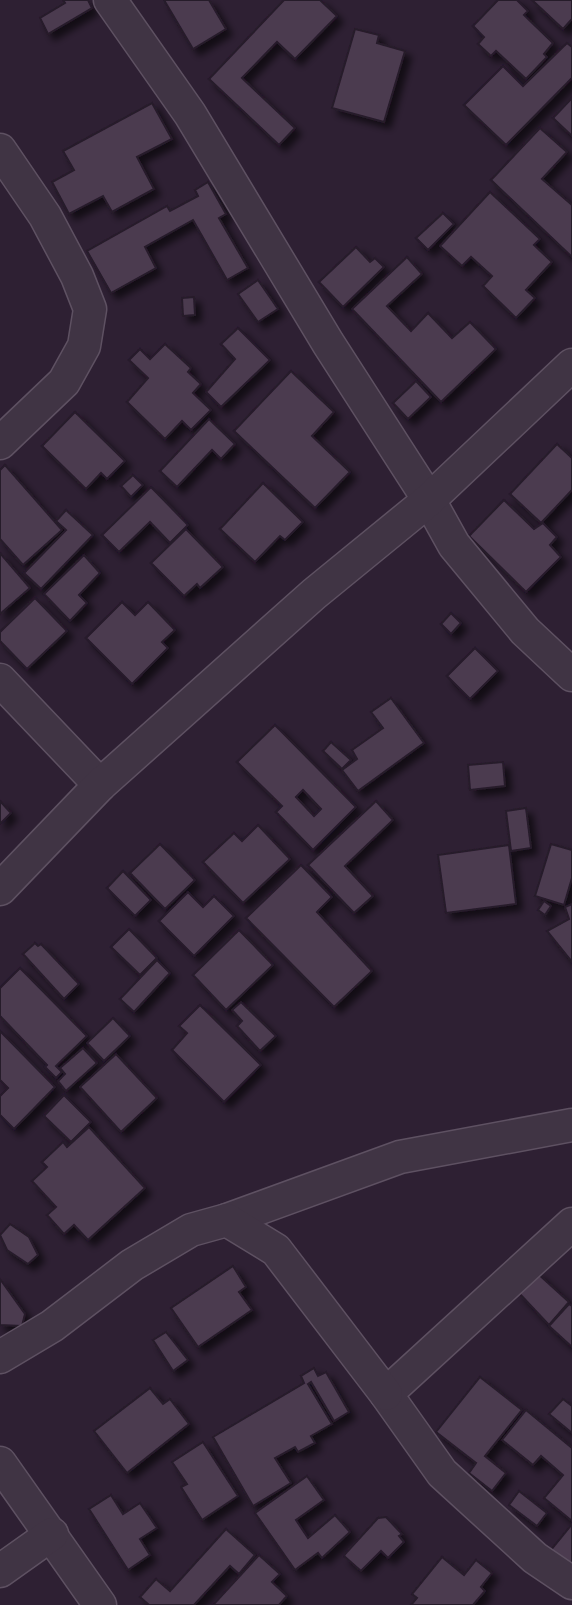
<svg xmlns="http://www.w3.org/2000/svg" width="572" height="1605" font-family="Signika,sans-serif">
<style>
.building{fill:#4b3a50;stroke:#271b2a;stroke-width:2;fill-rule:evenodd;filter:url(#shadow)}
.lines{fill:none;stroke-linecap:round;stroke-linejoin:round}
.street-casing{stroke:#5e5162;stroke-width:35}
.street{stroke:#403444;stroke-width:32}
</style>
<defs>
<filter id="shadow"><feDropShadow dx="6" dy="6" stdDeviation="3.5" flood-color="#0009"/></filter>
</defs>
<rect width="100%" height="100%" fill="#2e2033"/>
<g class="building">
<polygon points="63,0 88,0 92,8 48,34 40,18 65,3"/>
<polygon points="164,0 209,0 226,29 193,49"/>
<polygon points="284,0 320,0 337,16 295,59 277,42 242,78 295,128 279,145 209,79"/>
<polygon points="498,0 517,0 528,11 524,15 553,43 544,54 547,57 526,79 496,51 491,56 478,44 484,37 473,26"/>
<polygon points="532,0 572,0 572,19 563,29"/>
<polygon points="355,29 379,35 377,43 405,51 384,122 332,108"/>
<polygon points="567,43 572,47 572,78 506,145 464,105 503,66 523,86"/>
<polygon points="572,98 572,136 553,118"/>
<polygon points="152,103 172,139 137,157 154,189 112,212 103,196 69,214 52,182 74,170 63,151"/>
<polygon points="540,128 567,152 542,179 572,205 572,257 491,180"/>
<polygon points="208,182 226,214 219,218 248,268 227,280 193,220 145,247 156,268 111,293 87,251 167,206 170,211 198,196 195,190"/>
<polygon points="490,192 540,239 534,245 552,262 526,290 535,298 516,318 483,286 492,276 471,257 462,266 440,246"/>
<polygon points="443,213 454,224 428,250 416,238"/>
<polygon points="356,247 370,262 375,258 384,267 343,307 319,282"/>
<polygon points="407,257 422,274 387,306 411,331 428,313 452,338 470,322 496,349 441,402 352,309"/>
<polygon points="258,280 278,309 258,322 238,294"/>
<polygon points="194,297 195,315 183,316 182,298"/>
<polygon points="238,328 270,360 221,407 206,392 235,359 221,344"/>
<polygon points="165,344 191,368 188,372 201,384 193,393 211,410 191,430 182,421 165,439 127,402 148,378 129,360 140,349 150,359"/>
<polygon points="291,371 334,412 312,436 350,472 315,508 234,431"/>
<polygon points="416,381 431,397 408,419 393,403"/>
<polygon points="75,412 125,461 107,479 101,473 86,489 42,446"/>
<polygon points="209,419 235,444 221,459 212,450 177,487 160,471"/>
<polygon points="557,444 572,458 572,490 541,523 510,494"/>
<polygon points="5,465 62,530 23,565 0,539 0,470"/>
<polygon points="133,475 143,485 131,497 121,486"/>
<polygon points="263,483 303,522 285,540 280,536 255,562 220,529"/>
<polygon points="151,487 188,525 170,543 150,522 119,552 102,535"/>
<polygon points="504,500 534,529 543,523 557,537 550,545 561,557 526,592 469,536"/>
<polygon points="66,510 93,535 41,589 24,573 66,530 56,521"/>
<polygon points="186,529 223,567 200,588 197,584 184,596 151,563"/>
<polygon points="0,553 30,588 0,614"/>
<polygon points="84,555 100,573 79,595 87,603 70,621 44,594"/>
<polygon points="35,598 67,631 27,669 0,641 0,632"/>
<polygon points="122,602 135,615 148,602 175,630 162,642 168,648 132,684 86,638"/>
<polygon points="451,613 461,623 451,634 441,624"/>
<polygon points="475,648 498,671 470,699 447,676"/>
<polygon points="391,698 424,743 358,791 342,770 357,759 352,750 383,728 371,712"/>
<path d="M 275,725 L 356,807 L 313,850 L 276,812 L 282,806 L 237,762 ZM 303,790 L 321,809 L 314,816 L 296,797 Z"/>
<polygon points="331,742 351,760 342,769 323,751"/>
<polygon points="503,762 505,786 470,790 468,765"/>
<polygon points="0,801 11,813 0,824"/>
<polygon points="376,801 393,820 345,866 373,896 354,913 308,865"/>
<polygon points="526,808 531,848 511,851 506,811"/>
<polygon points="258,825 290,859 243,903 203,862 234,833 242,841"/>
<polygon points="160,844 195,880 165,909 130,873"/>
<polygon points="551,844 572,850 572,878 564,905 535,896"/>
<polygon points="509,845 516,904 446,913 438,855"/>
<polygon points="301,865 332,897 317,912 372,971 334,1007 246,918"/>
<polygon points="123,871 151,900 135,916 107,888"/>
<polygon points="188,892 203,907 214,896 234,916 194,956 159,921"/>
<polygon points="544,901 551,906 545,915 538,910"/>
<polygon points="572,904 572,962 547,931 569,919 565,907"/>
<polygon points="129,929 157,958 140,975 111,947"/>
<polygon points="239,930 273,965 226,1010 193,975"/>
<polygon points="35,943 38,946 41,944 79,984 64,999 23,954"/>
<polygon points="157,960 170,973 134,1012 120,999"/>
<polygon points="20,968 87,1036 56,1066 62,1072 56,1078 45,1067 47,1065 0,1016 0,988"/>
<polygon points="241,1002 276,1036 260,1051 237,1026 242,1021 232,1010"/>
<polygon points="200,1005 261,1065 224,1102 172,1050 187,1033 179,1026"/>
<polygon points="113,1018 130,1036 104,1061 87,1043"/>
<polygon points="0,1031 55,1087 14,1129 0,1115 0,1096 8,1088 0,1080"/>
<polygon points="83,1048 97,1063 66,1091 58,1081 65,1074 60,1068"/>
<polygon points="116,1054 157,1098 121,1132 80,1087"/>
<polygon points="64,1095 91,1122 71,1142 44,1116"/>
<polygon points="89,1127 145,1188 88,1240 74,1225 64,1234 47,1215 56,1207 32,1181 47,1167 42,1162 63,1142 67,1147"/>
<polygon points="10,1224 29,1237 38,1255 28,1264 7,1250 0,1235"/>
<polygon points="233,1266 246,1287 239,1292 252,1310 198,1347 171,1308"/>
<polygon points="536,1272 569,1302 549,1325 518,1292"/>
<polygon points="0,1279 25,1314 22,1326 0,1325"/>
<polygon points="569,1304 572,1306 572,1347 549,1326"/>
<polygon points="166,1332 188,1360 173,1371 153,1340"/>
<polygon points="314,1368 318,1376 326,1372 349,1412 334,1421 311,1382 308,1384 332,1424 311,1436 315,1443 298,1452 295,1447 275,1458 291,1483 253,1506 213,1437 304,1383 301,1376"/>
<polygon points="480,1377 522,1410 485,1456 506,1473 492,1491 469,1473 476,1463 436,1432"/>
<polygon points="150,1388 163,1404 170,1399 189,1424 127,1473 94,1431"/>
<polygon points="563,1399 572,1406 572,1433 549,1414"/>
<polygon points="526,1410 572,1448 572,1521 544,1498 563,1475 541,1456 533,1465 502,1440"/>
<polygon points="203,1442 238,1496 202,1520 181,1487 187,1484 172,1462"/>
<polygon points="307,1476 324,1500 296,1520 308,1538 335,1515 350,1532 322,1558 318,1553 295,1570 255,1513"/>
<polygon points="519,1491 547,1513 537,1526 509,1505"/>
<polygon points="111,1495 123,1514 140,1503 157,1528 140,1539 150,1555 128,1570 89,1509"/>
<polygon points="386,1517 402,1534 399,1536 404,1542 388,1558 381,1551 361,1571 344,1556 346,1553 378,1518"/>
<polygon points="572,1524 572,1569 550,1551"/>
<polygon points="226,1529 255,1555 239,1574 230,1566 194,1605 149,1605 140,1597 156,1579 170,1591"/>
<polygon points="259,1555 280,1574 272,1582 287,1596 279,1605 213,1605"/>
<polygon points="442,1557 464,1575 476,1560 492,1573 481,1587 485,1591 473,1605 411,1605 417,1598 412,1594"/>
</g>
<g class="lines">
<defs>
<g id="street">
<polyline points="110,0 190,114 328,343 429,500 454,545 525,631 572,675"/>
<polyline points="0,150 45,216 77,276 90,309 84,346 64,382 0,443"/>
<polyline points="0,680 100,785"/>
<polyline points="0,889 100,785 314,594 429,500 572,365"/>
<polyline points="227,1220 400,1157 572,1125"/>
<polyline points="572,1224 386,1394 442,1473 535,1558 572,1583"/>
<polyline points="0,1357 52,1326 132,1265 191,1230 227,1220 276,1250 386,1394"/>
<polyline points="0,1463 100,1605"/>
<polyline points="0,1571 52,1534"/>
</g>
</defs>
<use href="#street" class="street-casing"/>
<use href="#street" class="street"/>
</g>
</svg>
